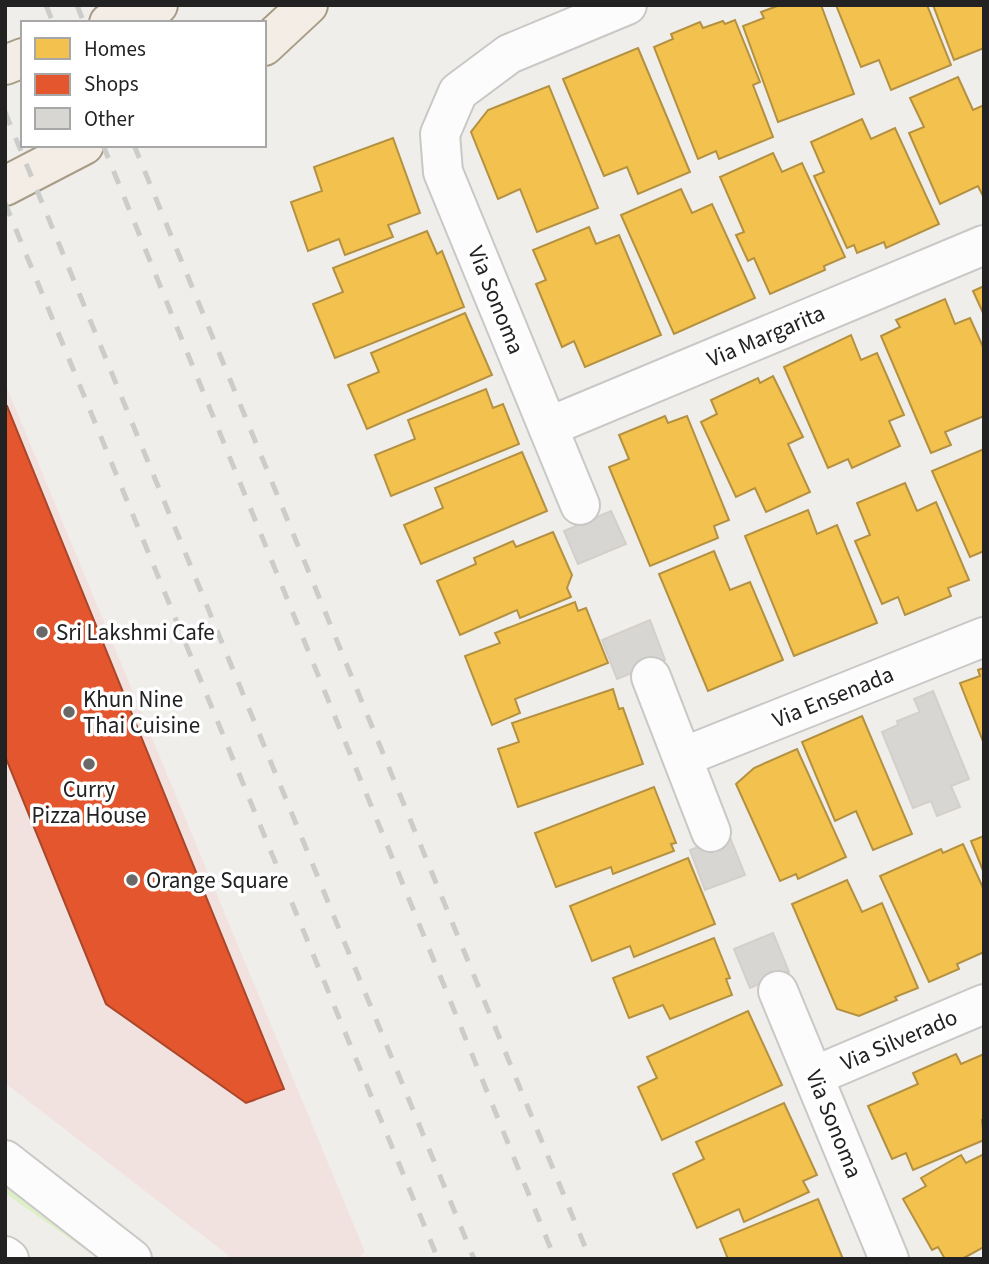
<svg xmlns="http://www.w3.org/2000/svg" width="989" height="1264" font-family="'Source Sans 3',sans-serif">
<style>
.commercial{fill:#f2e2df}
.grass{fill:#ddefc7}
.homes{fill:#f2c14e;stroke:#b49141;stroke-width:2}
.shops{fill:#e4572e;stroke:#aa472a;stroke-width:2}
.building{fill:#d8d6d3;stroke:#d3cfcb;stroke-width:2}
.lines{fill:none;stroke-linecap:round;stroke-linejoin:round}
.minor-casing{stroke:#c9c8c6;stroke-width:42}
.major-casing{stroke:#a79c86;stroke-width:42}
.minor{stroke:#fdfcfc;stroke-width:38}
.major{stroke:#f3ede6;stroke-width:38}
.rail{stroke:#cccccb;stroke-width:5;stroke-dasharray:14 14;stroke-linecap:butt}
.poi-dot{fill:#6a6968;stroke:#fff;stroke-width:2.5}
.labels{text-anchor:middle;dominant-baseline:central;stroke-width:7;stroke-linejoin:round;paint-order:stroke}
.street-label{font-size:23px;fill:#222;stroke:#fff}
.poi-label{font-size:23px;fill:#222;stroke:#fff;text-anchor:start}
</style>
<rect width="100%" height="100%" fill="#f0eeea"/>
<polygon class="commercial" points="5,383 365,1252 357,1259 233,1259 5,1083"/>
<polygon class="grass" points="5,1180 113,1259 99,1259 5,1193"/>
<g class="homes">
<polygon points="780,5 821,5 854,94 778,122 743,26 764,18 761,12"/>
<polygon points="836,5 927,5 951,65 891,90 879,60 861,67"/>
<polygon points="933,5 984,5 984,48 954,60"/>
<polygon points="735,20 760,82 753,85 773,137 719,159 716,151 698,159 654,47 673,39 671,34 700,22 703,28 723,21 725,24"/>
<polygon points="638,48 690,172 638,194 627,167 604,176 563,79"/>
<polygon points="958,77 973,110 984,105 984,198 978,186 940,204 909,133 924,127 910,98"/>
<polygon points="549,86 598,208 537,232 520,189 498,199 471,132 488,110"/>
<polygon points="862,119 871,139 895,128 939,224 886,248 884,242 857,253 854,245 847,248 814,176 824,172 811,142"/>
<polygon points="393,138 420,213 388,225 393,237 345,255 339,239 308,251 291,202 322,191 314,167"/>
<polygon points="773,153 782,172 802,163 845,257 824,266 825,270 770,294 754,258 748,261 736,235 744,232 720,177"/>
<polygon points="681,189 692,213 712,204 755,298 674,334 621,215"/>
<polygon points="589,227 596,244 619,235 661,335 585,367 574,341 562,347 536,284 546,280 533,250"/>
<polygon points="427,231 437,254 442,251 464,307 335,358 313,304 343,292 333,268"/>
<polygon points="984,286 984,315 973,291"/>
<polygon points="945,299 955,324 970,318 984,349 984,416 945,432 951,445 931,453 881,336 900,327 896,320"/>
<polygon points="465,313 492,375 367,429 348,385 379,372 371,353"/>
<polygon points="851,335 861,360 877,353 904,415 889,421 900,446 852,468 848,459 828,468 784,367"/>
<polygon points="773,376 803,437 788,444 810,492 766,512 755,488 736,497 701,422 717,414 711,400 758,378 760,383"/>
<polygon points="486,389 493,408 503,404 519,444 391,496 375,455 415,439 408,420"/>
<polygon points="665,416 668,423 687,416 729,520 714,526 718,538 650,566 609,467 629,459 619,435"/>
<polygon points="984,449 984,551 970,557 932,471"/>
<polygon points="522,452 547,511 421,564 404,525 443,508 435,488"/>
<polygon points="905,483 917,511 936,502 969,580 948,588 951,596 905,615 898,597 882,604 855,541 870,535 857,503"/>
<polygon points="808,510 817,534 837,525 877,623 794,656 745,536"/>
<polygon points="553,532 572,575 567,588 571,597 520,618 517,610 460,635 437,581 476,564 474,558 513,541 516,547"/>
<polygon points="714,551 730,590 750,582 783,660 708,691 659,574"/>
<polygon points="575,602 578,611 586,608 608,663 515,699 520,713 492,725 465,656 500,643 495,633"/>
<polygon points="984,668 984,744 960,683 980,676 978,670"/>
<polygon points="613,689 619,709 623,708 643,764 518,807 498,749 519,742 512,723"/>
<polygon points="862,716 912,834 873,850 856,811 835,821 802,742"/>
<polygon points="797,749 846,857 798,879 796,874 780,881 736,784 754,768"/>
<polygon points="654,787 676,843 671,844 674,851 613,874 611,867 556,887 535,833"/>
<polygon points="984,836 984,873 971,841"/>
<polygon points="963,844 984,890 984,952 957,964 959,969 929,982 880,876 941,849 943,853"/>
<polygon points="688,858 715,924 634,957 630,946 592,961 570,906"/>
<polygon points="847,880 862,912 882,903 918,988 895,997 897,1000 859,1016 837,1009 792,904"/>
<polygon points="714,938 730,978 726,979 732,995 670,1019 663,1005 629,1018 613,978"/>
<polygon points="748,1011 782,1085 662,1140 638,1087 657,1078 647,1057"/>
<polygon points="956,1054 961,1064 984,1054 984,1120 982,1120 984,1140 913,1170 906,1153 892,1159 868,1106 918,1084 913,1073"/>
<polygon points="784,1103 817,1175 803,1181 809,1192 744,1222 739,1209 697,1228 673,1174 704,1159 696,1142"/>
<polygon points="984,1154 984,1247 962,1259 945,1259 938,1247 932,1250 903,1199 926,1186 921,1178 961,1155 966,1163"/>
<polygon points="818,1199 843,1259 728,1259 720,1239"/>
</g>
<polygon class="shops" points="5,406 7,406 284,1089 246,1103 106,1004 5,756"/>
<g class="building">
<polygon points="611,511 626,544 578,564 564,531"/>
<polygon points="650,620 665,660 617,679 602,640"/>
<polygon points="933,691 969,779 951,786 960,807 937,816 931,801 913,808 882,732 898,725 897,721 920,712 914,699"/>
<polygon points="729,835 745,875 705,890 690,850"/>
<polygon points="773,933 789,972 750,988 734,949"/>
</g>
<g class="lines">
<defs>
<g id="minor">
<polyline points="548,427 984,245"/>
<polyline points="580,505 443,172 440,134 458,92 509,54 627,5"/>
<polyline points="651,677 711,832"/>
<polyline points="683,757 984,637"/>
<polyline points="778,991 889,1259"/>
<polyline points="814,1076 984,1004"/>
<polyline points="5,1160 132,1259"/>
<polyline points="5,1256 9,1259"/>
</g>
<g id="major">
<polyline points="109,23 158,5"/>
<polyline points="264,46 308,5"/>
<polyline points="5,65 23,58"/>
<polyline points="5,186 84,145"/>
</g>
</defs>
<use href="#minor" class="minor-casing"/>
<use href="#major" class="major-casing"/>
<use href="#minor" class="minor"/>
<use href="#major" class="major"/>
<g class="rail">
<polyline points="46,5 53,23"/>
<polyline points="77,5 84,23"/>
<polyline points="5,112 474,1259"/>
<polyline points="103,145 555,1259"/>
<polyline points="134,145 590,1259"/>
<polyline points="5,203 438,1259"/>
</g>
</g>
<g class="poi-dot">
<circle cx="42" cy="632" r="7"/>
<circle cx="69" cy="712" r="7"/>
<circle cx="89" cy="764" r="7"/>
<circle cx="132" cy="880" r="7"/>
</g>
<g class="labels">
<g class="street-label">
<text transform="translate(496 300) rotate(68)">Via Sonoma</text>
<text transform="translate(766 336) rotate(-23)">Via Margarita</text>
<text transform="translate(833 697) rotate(-22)">Via Ensenada</text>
<text transform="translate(899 1040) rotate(-23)">Via Silverado</text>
<text transform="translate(834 1124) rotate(68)">Via Sonoma</text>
</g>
<g class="poi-label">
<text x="56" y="632">Sri Lakshmi Cafe</text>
<text x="83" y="699">Khun Nine<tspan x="83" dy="26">Thai Cuisine</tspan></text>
<text x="89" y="789" text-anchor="middle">Curry<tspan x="89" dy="26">Pizza House</tspan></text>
<text x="146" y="880">Orange Square</text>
</g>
</g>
<rect width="989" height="1264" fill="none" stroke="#222222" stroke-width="14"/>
<rect x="21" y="21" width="245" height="126" fill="#ffffff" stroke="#a7a7a7" stroke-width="2"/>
<rect x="35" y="38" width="35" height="21" fill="#f2c14e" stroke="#a7a7a7" stroke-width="2"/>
<text x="84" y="56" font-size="21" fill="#222222">Homes</text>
<rect x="35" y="74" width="35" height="21" fill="#e4572e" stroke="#a7a7a7" stroke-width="2"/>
<text x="84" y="91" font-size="21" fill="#222222">Shops</text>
<rect x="35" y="108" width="35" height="21" fill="#d8d6d3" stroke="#a7a7a7" stroke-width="2"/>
<text x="84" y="126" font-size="21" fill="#222222">Other</text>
</svg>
